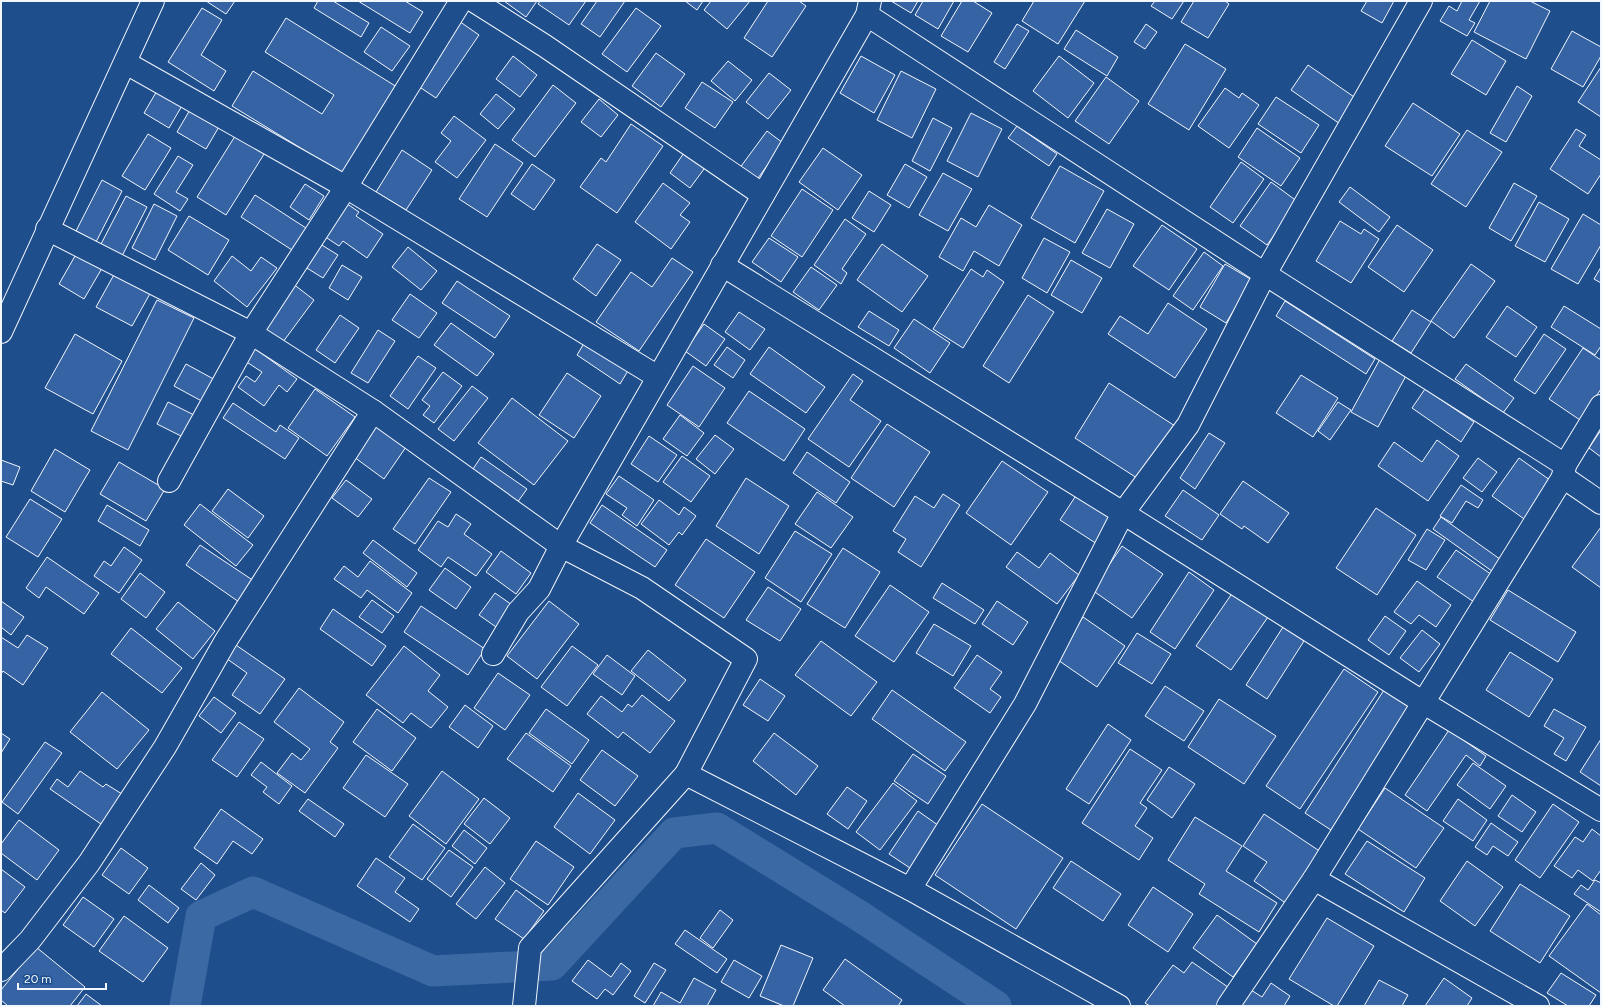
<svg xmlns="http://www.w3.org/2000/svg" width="1602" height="1007" font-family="Figtree,sans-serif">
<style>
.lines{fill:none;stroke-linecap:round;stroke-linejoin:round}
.canal{stroke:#3b69a3;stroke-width:31}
.building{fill:#3563a3;stroke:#f2f6ff}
.minor-casing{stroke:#f2f6ff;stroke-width:24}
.secondary-casing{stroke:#f2f6ff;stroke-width:24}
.minor{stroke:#1f4e8c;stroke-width:22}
.secondary{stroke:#1f4e8c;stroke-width:22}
</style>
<rect width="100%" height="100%" fill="#1f4e8c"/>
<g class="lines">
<polyline class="canal" points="185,1006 201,916 253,892 433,971 552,965 674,833 717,828 858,915 996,1006"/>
</g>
<g class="building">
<polygon points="206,1 235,1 226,14"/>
<polygon points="318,1 333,1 369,23 361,37 314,8"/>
<polygon points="358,1 405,1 423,12 410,33"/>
<polygon points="504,1 537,1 526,17"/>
<polygon points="540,1 586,1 569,25 538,4"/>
<polygon points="597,1 625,1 600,37 581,24"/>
<polygon points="685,1 703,1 697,10"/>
<polygon points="711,1 750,1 727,29 704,10"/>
<polygon points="768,1 799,1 806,6 772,57 744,38"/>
<polygon points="891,1 918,1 911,13"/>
<polygon points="923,1 954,1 938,29 915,15"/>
<polygon points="962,1 973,1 992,13 968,52 941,36"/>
<polygon points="1034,1 1085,1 1058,44 1022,21"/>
<polygon points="1155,1 1184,1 1172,19 1151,6"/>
<polygon points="1194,1 1225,1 1229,4 1208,38 1181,22"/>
<polygon points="1367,1 1394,1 1382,23 1361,11"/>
<polygon points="1462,1 1480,1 1469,20 1475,23 1467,36 1440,21 1449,6 1457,11"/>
<polygon points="1490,1 1530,1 1550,11 1526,59 1474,32"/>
<polygon points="202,8 222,20 201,55 226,71 214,91 168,62"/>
<polygon points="636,8 661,26 627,72 602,54"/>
<polygon points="286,18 397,87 343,174 232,106 253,71 322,114 334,95 265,52"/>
<polygon points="456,19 479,35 436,98 412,82"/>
<polygon points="1017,24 1029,31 1005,69 994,62"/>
<polygon points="1146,24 1157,32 1145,49 1134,42"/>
<polygon points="381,27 410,46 392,71 364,52"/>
<polygon points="1076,30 1118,57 1107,76 1064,49"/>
<polygon points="1572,31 1601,47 1601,56 1583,87 1551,69"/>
<polygon points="1472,40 1506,61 1486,95 1451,74"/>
<polygon points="1185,44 1226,69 1189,130 1148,104"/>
<polygon points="656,53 685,74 661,107 632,86"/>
<polygon points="513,56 537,75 520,97 496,79"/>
<polygon points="861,56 895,75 874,113 840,93"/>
<polygon points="1059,56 1094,83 1068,118 1033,91"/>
<polygon points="728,61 752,80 735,101 711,81"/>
<polygon points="1308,65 1357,99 1340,124 1291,90"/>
<polygon points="1601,67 1601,117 1578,102"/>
<polygon points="901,71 936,89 912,138 877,120"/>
<polygon points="769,73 791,90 768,119 746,102"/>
<polygon points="1106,77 1139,101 1109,144 1075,121"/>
<polygon points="702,82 733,102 715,128 685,108"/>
<polygon points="553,85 576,103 535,157 512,140"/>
<polygon points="1517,86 1532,96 1506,142 1490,133"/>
<polygon points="1225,88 1239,98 1242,93 1259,105 1229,148 1198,126"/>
<polygon points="158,89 183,104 169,128 144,113"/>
<polygon points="496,94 515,109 498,129 480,114"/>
<polygon points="1276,97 1319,125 1301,153 1258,124"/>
<polygon points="599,99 618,115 601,137 581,122"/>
<polygon points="1413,103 1460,134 1432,176 1385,146"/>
<polygon points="191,108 220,125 206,149 177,132"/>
<polygon points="971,113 1002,129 978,177 947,161"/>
<polygon points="454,116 486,140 457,178 435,162 451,141 441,133"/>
<polygon points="933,118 952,128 930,171 912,161"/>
<polygon points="631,124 663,146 617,213 580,187 601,158 606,162"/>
<polygon points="1017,126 1057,154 1049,166 1008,138"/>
<polygon points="1257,128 1300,158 1281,186 1238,157"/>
<polygon points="1576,129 1586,135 1579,146 1601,160 1601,174 1588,194 1550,169"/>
<polygon points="1467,130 1502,152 1466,207 1431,184"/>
<polygon points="767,131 783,143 756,181 739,169"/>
<polygon points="237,133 266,151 226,215 197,197"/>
<polygon points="148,134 171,148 145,190 122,176"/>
<polygon points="495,144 523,163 487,217 459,199"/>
<polygon points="823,148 862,175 838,210 799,182"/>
<polygon points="402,150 432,170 406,210 376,192"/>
<polygon points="686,150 707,165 690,188 670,173"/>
<polygon points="178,156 193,165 176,192 188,199 180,211 154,194"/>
<polygon points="1241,162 1264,179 1233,223 1210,207"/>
<polygon points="532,164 555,180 534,210 511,194"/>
<polygon points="905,164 927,177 909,208 887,195"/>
<polygon points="1060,166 1104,191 1075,243 1031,218"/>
<polygon points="943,173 972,189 948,231 919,215"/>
<polygon points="102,180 122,191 96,242 76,231"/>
<polygon points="1271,182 1298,202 1267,245 1240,226"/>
<polygon points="663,183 690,203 680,215 690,222 671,249 635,222"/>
<polygon points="1514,183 1537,196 1511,241 1489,228"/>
<polygon points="305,184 324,196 309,220 290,207"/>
<polygon points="1350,187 1390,217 1379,232 1339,202"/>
<polygon points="802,189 833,210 802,257 771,236"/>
<polygon points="869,191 891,205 874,232 852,218"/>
<polygon points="255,195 306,228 292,250 241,217"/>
<polygon points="126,196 147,207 122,256 101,244"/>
<polygon points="340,199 359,212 356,216 383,234 367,258 343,241 339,246 318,232"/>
<polygon points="1539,202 1569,219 1545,262 1515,246"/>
<polygon points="154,204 177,216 155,260 132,248"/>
<polygon points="989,205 1022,225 999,266 974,251 963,271 939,257 961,218 976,227"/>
<polygon points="1107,209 1134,224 1110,268 1082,253"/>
<polygon points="1583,214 1601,225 1601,245 1578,284 1551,269"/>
<polygon points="189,216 229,240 208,275 168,250"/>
<polygon points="845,219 866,234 842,269 847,273 841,284 814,265"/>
<polygon points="1340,221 1361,234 1364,229 1379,239 1351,283 1316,261"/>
<polygon points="1162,225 1197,249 1169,290 1133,266"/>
<polygon points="1397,225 1433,250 1404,292 1368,267"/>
<polygon points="769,238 798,257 781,282 752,262"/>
<polygon points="1044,238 1070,252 1047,293 1022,278"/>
<polygon points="317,242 338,255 323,278 302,265"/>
<polygon points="597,244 621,260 596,296 573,279"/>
<polygon points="882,244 928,276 902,312 857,280"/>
<polygon points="408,247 437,271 421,290 392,267"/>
<polygon points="79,249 105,263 84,299 59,284"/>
<polygon points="1204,252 1223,266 1193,310 1173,296"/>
<polygon points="232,256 251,271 261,257 277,268 247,307 214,281"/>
<polygon points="672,258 693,272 639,351 596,322 631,272 652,287"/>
<polygon points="1071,260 1102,278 1082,313 1051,295"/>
<polygon points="1225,264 1252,280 1226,323 1200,307"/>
<polygon points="1471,264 1495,281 1454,338 1431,321"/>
<polygon points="342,265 362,277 348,300 329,288"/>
<polygon points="811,267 837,285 819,310 793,292"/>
<polygon points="1601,267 1601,283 1594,279"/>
<polygon points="971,269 983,277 987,270 1004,282 963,348 933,329"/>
<polygon points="116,271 152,290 132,326 96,307"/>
<polygon points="457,281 510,316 495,338 442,303"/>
<polygon points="292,283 314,300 280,346 258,329"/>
<polygon points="410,294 437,313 419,338 392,320"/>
<polygon points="1028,295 1054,312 1009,383 983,366"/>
<polygon points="157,300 194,318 128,450 91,431"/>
<polygon points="1285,301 1375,359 1366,374 1276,316"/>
<polygon points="1168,303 1207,329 1175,378 1108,334 1120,316 1148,334"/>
<polygon points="1507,306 1537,327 1516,357 1486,337"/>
<polygon points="1564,306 1601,329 1601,346 1595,355 1551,327"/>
<polygon points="1412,310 1431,322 1411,353 1392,341"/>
<polygon points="869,311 899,330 889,346 858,327"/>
<polygon points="739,312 765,329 750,350 725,332"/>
<polygon points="340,315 359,328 335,363 316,350"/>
<polygon points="914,319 950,343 930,373 894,348"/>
<polygon points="451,323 494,354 477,376 434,345"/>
<polygon points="704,324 725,339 706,366 685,351"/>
<polygon points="378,330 395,341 368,383 351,373"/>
<polygon points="75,334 122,361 93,414 45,388"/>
<polygon points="1544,334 1566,349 1535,394 1514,380"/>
<polygon points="586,340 629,369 620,384 577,355"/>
<polygon points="727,347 745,360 733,378 714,365"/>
<polygon points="769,347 825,387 806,413 750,374"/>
<polygon points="254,348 297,379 287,392 279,385 264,406 238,387 246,376 255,382 262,372 245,361"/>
<polygon points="1583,348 1601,360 1601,389 1580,420 1549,399"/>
<polygon points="418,356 436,368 408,409 390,396"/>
<polygon points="1380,359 1407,374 1378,427 1351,412"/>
<polygon points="186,364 219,382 207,404 174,386"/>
<polygon points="1466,364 1514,398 1503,413 1455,379"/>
<polygon points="693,366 725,388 699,427 667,405"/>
<polygon points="443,372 462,386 434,423 423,415 430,406 422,400"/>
<polygon points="567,373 601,396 574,438 539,415"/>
<polygon points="853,374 863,381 850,400 881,421 849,467 808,439"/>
<polygon points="1301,375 1338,398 1313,437 1276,413"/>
<polygon points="1109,383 1175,426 1140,480 1075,438"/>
<polygon points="472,386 488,398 454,441 438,429"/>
<polygon points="315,389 355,417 327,456 288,428"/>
<polygon points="1425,389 1474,422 1461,442 1412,408"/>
<polygon points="749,391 805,429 784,461 727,423"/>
<polygon points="512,398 568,441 534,485 478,443"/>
<polygon points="168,402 194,415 183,437 157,424"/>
<polygon points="1338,402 1351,410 1330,440 1318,431"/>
<polygon points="233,403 276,432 280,425 299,438 285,459 223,418"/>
<polygon points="680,415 704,433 687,456 663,439"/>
<polygon points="887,424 930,452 894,507 851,478"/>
<polygon points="375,426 406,447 384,479 354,457"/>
<polygon points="1601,430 1601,457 1589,448"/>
<polygon points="1209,433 1225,443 1195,489 1180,478"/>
<polygon points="715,435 734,449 715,474 696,459"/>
<polygon points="649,436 677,455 658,482 631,464"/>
<polygon points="1437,440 1459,456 1428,501 1378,466 1394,442 1422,462"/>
<polygon points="55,449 90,470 65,512 31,491"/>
<polygon points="807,452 850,482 836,503 793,473"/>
<polygon points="682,456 710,476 691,502 663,482"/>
<polygon points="481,457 527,489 514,507 473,469"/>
<polygon points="1478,458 1497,472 1482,492 1463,478"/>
<polygon points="1519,458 1554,483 1527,521 1492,496"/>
<polygon points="1,460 20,467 13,485 1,481"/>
<polygon points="1002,461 1048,492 1011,545 966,513"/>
<polygon points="119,462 165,489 146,521 100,494"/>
<polygon points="619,476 654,500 637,526 622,515 627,508 606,494"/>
<polygon points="429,478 451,492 415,544 393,529"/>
<polygon points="746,478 789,506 759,554 716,526"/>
<polygon points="346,480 372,499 358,517 332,498"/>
<polygon points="1243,481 1289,513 1268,543 1244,526 1242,529 1220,514"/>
<polygon points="1461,485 1483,500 1478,508 1466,501 1452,523 1440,516"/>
<polygon points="228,489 264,516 248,538 212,511"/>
<polygon points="1183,490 1219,515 1202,540 1165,516"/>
<polygon points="817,492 853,517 831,548 795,524"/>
<polygon points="943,494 960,505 921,567 898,552 906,539 893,531 915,496 934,508"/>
<polygon points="1077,494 1114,518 1097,544 1060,520"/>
<polygon points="30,499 62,519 38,557 6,537"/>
<polygon points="659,500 679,515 684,507 696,516 682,535 679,532 669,545 641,524"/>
<polygon points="200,504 253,545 236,566 184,525"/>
<polygon points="107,505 149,530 140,546 98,521"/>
<polygon points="602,505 667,550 655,567 590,523"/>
<polygon points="1376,508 1416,535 1377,595 1336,568"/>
<polygon points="456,514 471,524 464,534 492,554 476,576 448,557 441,567 418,550 438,521 448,527"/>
<polygon points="1441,517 1504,562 1496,574 1433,529"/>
<polygon points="1601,527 1601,588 1572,567"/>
<polygon points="1427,529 1445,540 1426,570 1408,560"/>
<polygon points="795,531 832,554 801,602 765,578"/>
<polygon points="706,539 755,572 724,618 675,585"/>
<polygon points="373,540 417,573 407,587 363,553"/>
<polygon points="200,545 254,581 239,602 186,565"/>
<polygon points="1122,546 1163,574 1132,618 1092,590"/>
<polygon points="124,547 142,560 119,593 94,576 104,561 111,566"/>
<polygon points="843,548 880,572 845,628 807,604"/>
<polygon points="1456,550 1495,577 1477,604 1437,577"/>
<polygon points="501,551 531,573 516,594 486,572"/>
<polygon points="1017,552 1039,568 1050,553 1079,575 1057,604 1006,567"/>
<polygon points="47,557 99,593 84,614 46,587 39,598 26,588"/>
<polygon points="370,561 412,593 398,613 367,590 361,598 334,579 344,566 358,577"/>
<polygon points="445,568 471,587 456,609 429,590"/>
<polygon points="1189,572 1214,590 1175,649 1150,632"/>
<polygon points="140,573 165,592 146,618 121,599"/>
<polygon points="1417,581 1451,605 1436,627 1419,615 1411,624 1394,612"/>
<polygon points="942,583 984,610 975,624 933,598"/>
<polygon points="890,585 929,612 894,662 855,636"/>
<polygon points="768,587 801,609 780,641 746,620"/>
<polygon points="1508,590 1576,632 1558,662 1490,620"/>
<polygon points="1233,592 1268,617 1231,670 1196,646"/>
<polygon points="495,593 515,607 499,629 479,615"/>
<polygon points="372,600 394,616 382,633 359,617"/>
<polygon points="1,601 24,617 11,635 1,627"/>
<polygon points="549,601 579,624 537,679 507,656"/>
<polygon points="997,601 1028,622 1013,645 982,624"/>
<polygon points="178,602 215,631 193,659 156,629"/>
<polygon points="421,606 485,649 468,675 404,632"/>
<polygon points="333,609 386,646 372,666 320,629"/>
<polygon points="1385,616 1406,631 1389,655 1368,640"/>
<polygon points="1083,617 1125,646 1097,687 1055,658"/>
<polygon points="934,624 971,646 953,676 916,653"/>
<polygon points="1283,627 1304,641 1267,699 1246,685"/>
<polygon points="131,628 182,668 162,693 111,654"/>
<polygon points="1422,630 1440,644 1419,672 1400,658"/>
<polygon points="1137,633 1171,654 1152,684 1118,663"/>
<polygon points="27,635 48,648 23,685 3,671 1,674 1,637 18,648"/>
<polygon points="821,641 877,682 851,716 795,675"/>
<polygon points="233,643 285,679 260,714 232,695 247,673 223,656"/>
<polygon points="404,646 440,675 428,691 448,707 431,728 411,713 403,723 366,695"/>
<polygon points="572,646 598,665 567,706 541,687"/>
<polygon points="648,650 686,680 669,701 631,671"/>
<polygon points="1510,652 1553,679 1529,717 1486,690"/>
<polygon points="607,655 635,676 622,695 593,674"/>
<polygon points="977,655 1002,672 990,689 1001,697 990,713 954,688"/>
<polygon points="1344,669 1378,692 1300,809 1266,786"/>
<polygon points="498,673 530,695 505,730 474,708"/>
<polygon points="760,679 785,696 768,721 743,705"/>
<polygon points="1165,686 1204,711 1184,741 1145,716"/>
<polygon points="299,688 344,722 330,742 338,748 305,793 277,773 292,753 301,760 310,749 274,722"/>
<polygon points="892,690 966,742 945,771 872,719"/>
<polygon points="1384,690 1411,707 1331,830 1305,813"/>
<polygon points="102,692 149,730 117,769 70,732"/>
<polygon points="642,695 675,721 650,753 623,732 618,738 587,714 601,696 622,712 628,704 632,707"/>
<polygon points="214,697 236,713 221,733 199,716"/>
<polygon points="1219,699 1276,736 1244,784 1188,747"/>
<polygon points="465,705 493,726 478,748 449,727"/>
<polygon points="377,709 416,738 392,771 353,742"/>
<polygon points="546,709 589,740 572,764 529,733"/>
<polygon points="1554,709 1586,727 1566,761 1554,754 1564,738 1544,726"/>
<polygon points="239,722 264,739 237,777 212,760"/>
<polygon points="1108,724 1131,740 1089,804 1066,789"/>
<polygon points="1449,730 1486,756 1480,766 1466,755 1427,811 1405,795"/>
<polygon points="1,733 10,739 1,753"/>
<polygon points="526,733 571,766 553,792 507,759"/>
<polygon points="774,733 818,766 796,795 753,761"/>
<polygon points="1601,739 1601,786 1580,772"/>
<polygon points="45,742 62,753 18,814 2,802"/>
<polygon points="1130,749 1162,770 1140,803 1147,808 1135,826 1153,838 1139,860 1082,823"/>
<polygon points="602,750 638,776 615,806 580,780"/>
<polygon points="913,754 946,776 928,804 894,781"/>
<polygon points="366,755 408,784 385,817 343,788"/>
<polygon points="261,762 292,786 279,804 263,792 267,787 251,775"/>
<polygon points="1473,763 1506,786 1490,809 1457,785"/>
<polygon points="1169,767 1195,784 1172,818 1147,800"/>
<polygon points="80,771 103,787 106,784 122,794 101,824 50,789 57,779 68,787"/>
<polygon points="442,771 479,799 446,844 409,816"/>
<polygon points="893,783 917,801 880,850 856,832"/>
<polygon points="847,787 867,801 848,829 827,814"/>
<polygon points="1385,788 1444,828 1416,868 1358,829"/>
<polygon points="578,793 615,820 590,854 554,827"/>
<polygon points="1512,795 1536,812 1522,832 1498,816"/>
<polygon points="484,798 510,818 490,844 464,824"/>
<polygon points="308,799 344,824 335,837 299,811"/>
<polygon points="1458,799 1487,820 1473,841 1443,821"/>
<polygon points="982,804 1063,858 1016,929 935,875"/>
<polygon points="1553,804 1579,822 1540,878 1515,860"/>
<polygon points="221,809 263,839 252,854 233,841 217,864 194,848"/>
<polygon points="918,811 942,828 913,870 889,854"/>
<polygon points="1264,814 1321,852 1287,904 1254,881 1267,862 1243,846"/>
<polygon points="1195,817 1242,846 1226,871 1277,903 1259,932 1199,894 1205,884 1168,860"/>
<polygon points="19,820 59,850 37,880 1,853 1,844"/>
<polygon points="1491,823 1518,842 1508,856 1493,846 1487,855 1475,847"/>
<polygon points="413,824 445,848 422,880 389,857"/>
<polygon points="1592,829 1601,836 1601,870 1593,881 1578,870 1572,878 1554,866 1575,837 1583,842"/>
<polygon points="464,830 487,848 475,864 452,846"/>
<polygon points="536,841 574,867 548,905 510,879"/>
<polygon points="1367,841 1425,878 1404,912 1345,874"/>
<polygon points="121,848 148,868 129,894 102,875"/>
<polygon points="449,850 473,867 451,897 427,879"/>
<polygon points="376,858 405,878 395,892 419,909 410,922 357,886"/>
<polygon points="1071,861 1121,894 1103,921 1053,888"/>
<polygon points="1467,861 1503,887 1475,926 1440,901"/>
<polygon points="201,863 215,875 196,900 181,889"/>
<polygon points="485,867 505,883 476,919 456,904"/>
<polygon points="1,869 25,887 5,913 1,910"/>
<polygon points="1595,880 1601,883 1601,912 1574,894 1581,885 1588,890"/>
<polygon points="1520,884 1570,916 1540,963 1490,931"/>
<polygon points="149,885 179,908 168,923 138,900"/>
<polygon points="1153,887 1193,914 1168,952 1128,925"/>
<polygon points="516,890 544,911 524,939 495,919"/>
<polygon points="83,897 114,919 94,947 63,925"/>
<polygon points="1587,904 1601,915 1601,993 1549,956"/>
<polygon points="720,910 733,920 713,948 700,938"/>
<polygon points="1217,915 1257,944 1233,977 1193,948"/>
<polygon points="124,916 168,948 143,982 99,951"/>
<polygon points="1327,918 1374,946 1337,1006 1334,1006 1289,979"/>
<polygon points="685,930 727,959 717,973 675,944"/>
<polygon points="781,945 813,958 793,1006 784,1006 760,996"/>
<polygon points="36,947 85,987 70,1006 8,1006 1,1000 1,990"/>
<polygon points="845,959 902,1000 898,1006 845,1006 823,990"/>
<polygon points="588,960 611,977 621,963 631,971 613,995 605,989 597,999 572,981"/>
<polygon points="734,960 762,976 749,998 721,982"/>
<polygon points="1192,962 1235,992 1225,1006 1150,1006 1145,1003 1173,965 1184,973"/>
<polygon points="654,963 666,970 645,1003 634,996"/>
<polygon points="1561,973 1596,995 1589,1006 1568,1006 1547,993"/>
<polygon points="694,978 716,990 707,1006 653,1006 661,992 680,1003"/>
<polygon points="1444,978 1472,998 1467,1006 1425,1006"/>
<polygon points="1379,980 1408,995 1402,1006 1364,1006"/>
<polygon points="1271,983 1290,996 1284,1006 1241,1006 1251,990 1262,997"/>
<polygon points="86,994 102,1006 77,1006"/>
</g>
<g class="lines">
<defs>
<g id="minor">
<polyline points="474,1 545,46 763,195"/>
<polyline points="867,15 1265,274 1565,465 1563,477 1601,503"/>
<polyline points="126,63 346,187 658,377"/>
<polyline points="47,229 251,333 373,411 561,546 642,588 746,659 686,774 530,948 524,1006"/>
<polyline points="722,265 1123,513 1424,703 1601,810"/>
<polyline points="1565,465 1601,406"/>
<polyline points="169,481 251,333 346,187 461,1"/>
<polyline points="493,654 518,612 539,589 561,546 867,15 870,1"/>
<polyline points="686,774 910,889 1119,1006"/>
<polyline points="1314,879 1538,1006"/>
<polyline points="910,889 1025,704 1123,513 1188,425 1265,274 1421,1"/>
<polyline points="1,970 30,940 89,863 165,747 225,642 373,411"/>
<polyline points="1228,1006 1314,879 1563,477"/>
</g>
<polyline id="secondary" points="1,332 153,1"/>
</defs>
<use href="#minor" class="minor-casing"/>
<use href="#secondary" class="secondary-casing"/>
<use href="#minor" class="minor"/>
<use href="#secondary" class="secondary"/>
</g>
<rect width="1602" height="1007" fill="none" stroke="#f2f6ff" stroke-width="4"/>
<path d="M18 983v6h88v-6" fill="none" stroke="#f2f6ff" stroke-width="2"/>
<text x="24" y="983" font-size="12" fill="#f2f6ff" stroke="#1f4e8c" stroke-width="3" paint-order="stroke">20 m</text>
</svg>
